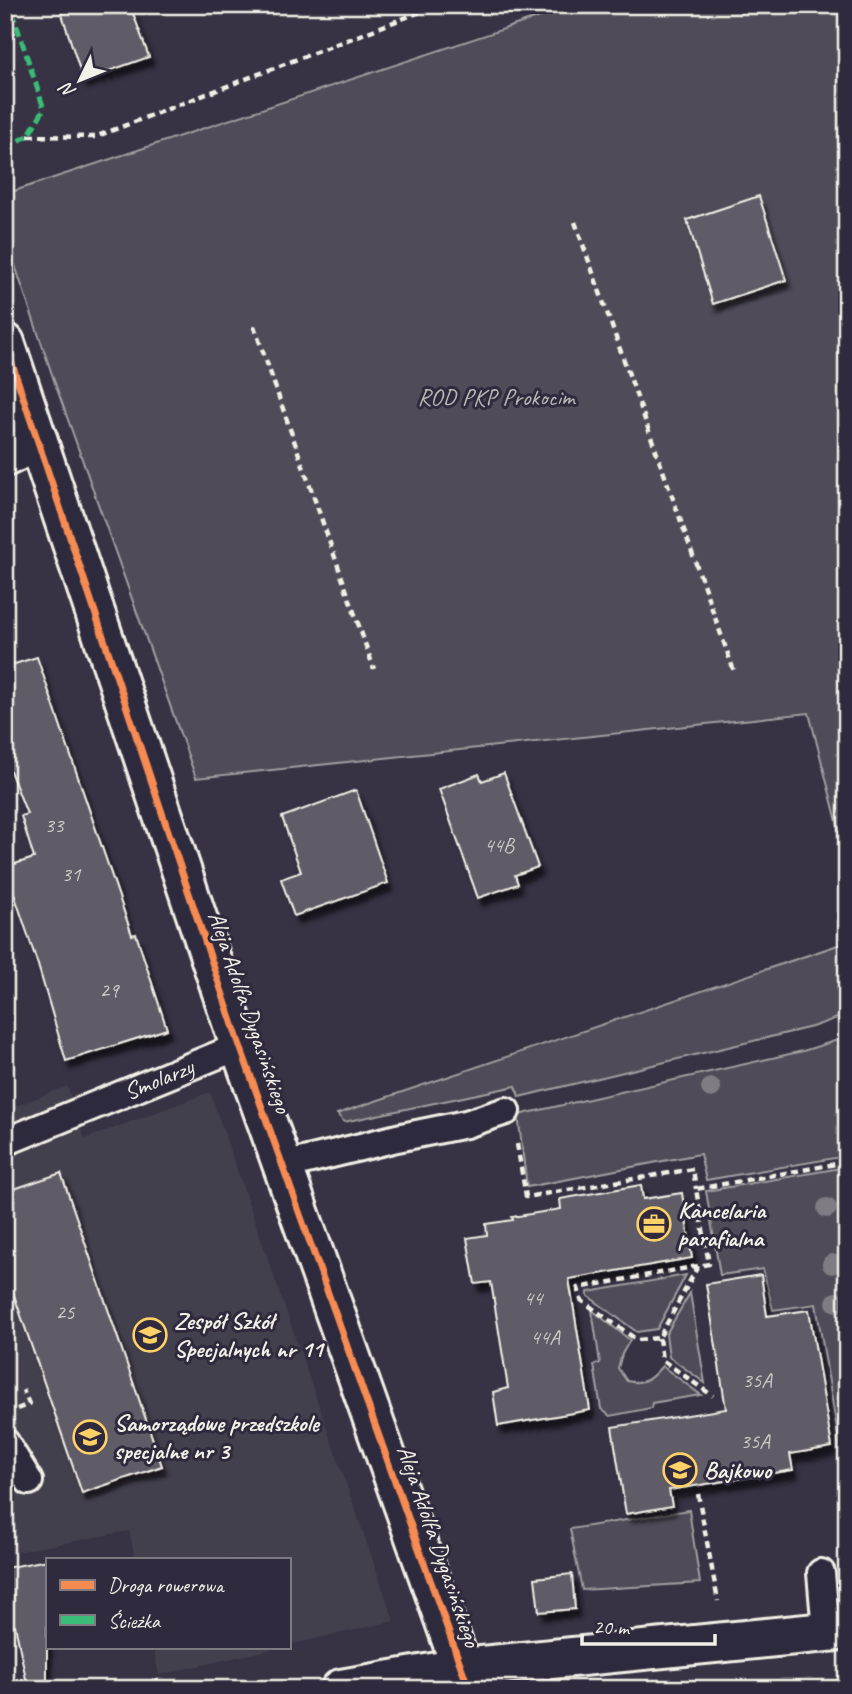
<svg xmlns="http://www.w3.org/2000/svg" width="852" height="1694" font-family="Caveat,sans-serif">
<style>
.built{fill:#433f4e}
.green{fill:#504b59;stroke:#a29ea0;stroke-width:2}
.building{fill:#5f5c67;stroke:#f4f1e8;stroke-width:2;filter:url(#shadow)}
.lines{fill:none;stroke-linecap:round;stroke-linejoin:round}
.service-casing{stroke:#f4f1e8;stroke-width:32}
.minor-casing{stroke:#f4f1e8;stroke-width:44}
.path{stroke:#f4f1e8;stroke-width:4.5;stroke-dasharray:7 5;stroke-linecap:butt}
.service{stroke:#2f2a3d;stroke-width:26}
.minor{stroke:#2f2a3d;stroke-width:38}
.quiet{stroke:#3abd76;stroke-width:5;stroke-dasharray:10 5;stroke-linecap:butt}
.cycleway-casing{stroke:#2f2a3d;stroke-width:11}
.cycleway{stroke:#f68b52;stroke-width:7}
.tree{fill:#807b83}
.labels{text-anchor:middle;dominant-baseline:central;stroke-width:6;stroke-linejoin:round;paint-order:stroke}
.number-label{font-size:21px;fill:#cfccc8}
.park-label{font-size:24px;fill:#bbb7b6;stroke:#2f2a3d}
.street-label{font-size:24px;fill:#f4f1e8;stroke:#2f2a3d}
.poi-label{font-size:24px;font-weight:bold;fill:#f4f1e8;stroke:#2f2a3d;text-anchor:start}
</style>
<defs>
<filter id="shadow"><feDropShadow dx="4.5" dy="8" stdDeviation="2" flood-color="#0009"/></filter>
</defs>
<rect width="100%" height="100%" fill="#373244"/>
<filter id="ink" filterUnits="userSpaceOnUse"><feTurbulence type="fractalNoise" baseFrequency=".0143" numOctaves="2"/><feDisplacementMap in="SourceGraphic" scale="14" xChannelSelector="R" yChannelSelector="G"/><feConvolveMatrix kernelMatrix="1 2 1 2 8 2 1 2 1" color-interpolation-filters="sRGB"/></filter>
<g filter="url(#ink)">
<g class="built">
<polygon points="67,1086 85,1139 210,1092 394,1621 289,1645 289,1559 135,1559 129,1531 5,1554 5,1110"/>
<polygon points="153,1647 282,1647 159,1675"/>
</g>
<g class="green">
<polygon points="576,5 847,5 847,860 809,713 196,778 57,389 5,236 5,194"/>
<polygon points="847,942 847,1011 843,1016 812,1027 519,1097 516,1086 344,1122 337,1114"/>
<polygon points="847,1037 847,1156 706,1180 700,1154 527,1187 518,1115 803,1051"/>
<polygon points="847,1167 847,1447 840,1448 816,1304 773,1310 763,1269 720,1275 706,1191"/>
<polygon points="686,1275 657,1329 637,1332 588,1296 588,1292"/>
<polygon points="690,1293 705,1383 669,1357 666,1334"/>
<path d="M 592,1310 L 630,1340 L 622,1354 L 618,1368 L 627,1381 C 644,1385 651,1379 662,1366 L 701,1395 L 652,1403 L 651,1408 L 610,1416 L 601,1409 L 594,1365 L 600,1363 Z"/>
<polygon points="689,1510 700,1583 582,1590 570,1529"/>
</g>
<g class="building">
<polygon points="59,5 130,5 149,57 83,80"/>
<polygon points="759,196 786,280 713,304 687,220"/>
<polygon points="37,657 132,935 136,934 167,1029 66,1061 38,965 5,867 34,858 21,816 27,814 5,758 5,667"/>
<polygon points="504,773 538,867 515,875 518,884 478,898 439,789 479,774 482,781"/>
<polygon points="356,790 388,883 294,916 281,879 301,872 282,817"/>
<polygon points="61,1173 162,1466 82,1493 5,1269 5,1192"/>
<polygon points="641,1185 643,1199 682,1193 692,1258 569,1279 590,1410 498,1426 493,1392 508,1388 491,1282 475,1284 467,1238 487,1235 486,1224 513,1220 512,1217 561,1209 560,1199"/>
<polygon points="761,1275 767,1316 809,1310 832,1447 790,1454 793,1470 669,1490 672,1506 626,1514 612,1427 726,1409 706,1284"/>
<polygon points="47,1560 47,1689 28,1689 15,1625 5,1627 5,1568"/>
<polygon points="572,1574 575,1609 539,1612 535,1578"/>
</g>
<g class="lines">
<defs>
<g id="service">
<path id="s1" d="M 5,1142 L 240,1046"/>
<polyline points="283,1166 397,1138 466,1124 506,1111"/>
<polyline points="5,1442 29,1481"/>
<polyline points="821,1573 826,1631"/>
</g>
<g id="minor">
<polyline points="5,343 240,1046 469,1689"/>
<polyline points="5,457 38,441"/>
<polyline points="341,1689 461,1668 847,1630"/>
</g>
</defs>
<use href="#service" class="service-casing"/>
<use href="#minor" class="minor-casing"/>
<g class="path">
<polyline points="28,136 95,137 438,5"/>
<polyline points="575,222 735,674"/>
<polyline points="254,326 374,669"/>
<polyline points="517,1144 526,1197 693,1169 696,1189"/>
<polyline points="698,1266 659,1338 637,1340 581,1300 578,1288 709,1264 696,1189 847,1162"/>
<polyline points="659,1338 662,1360 713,1396"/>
<polyline points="17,1409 29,1404 23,1390"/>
<polyline points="698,1494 718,1601"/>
</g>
<use href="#service" class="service"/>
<use href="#minor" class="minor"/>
<polyline class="quiet" points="5,147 28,136 44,109 10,5"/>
<defs>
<polyline id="cycleway" points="5,343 240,1046 469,1689"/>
</defs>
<use href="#cycleway" class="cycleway-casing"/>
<use href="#cycleway" class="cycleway"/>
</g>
<g class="tree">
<circle cx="711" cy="1088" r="10"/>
<circle cx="827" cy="1208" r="10"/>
<circle cx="832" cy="1264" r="10"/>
<circle cx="836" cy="1302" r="10"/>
</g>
</g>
<defs>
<symbol id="office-ring" viewBox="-11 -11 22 22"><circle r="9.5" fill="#2f2a3d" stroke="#ffd166" stroke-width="1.5"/><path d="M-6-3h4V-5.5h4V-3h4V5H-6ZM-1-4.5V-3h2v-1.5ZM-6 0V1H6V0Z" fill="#ffd166"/></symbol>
<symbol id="school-ring" viewBox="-11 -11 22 22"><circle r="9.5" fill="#2f2a3d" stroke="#ffd166" stroke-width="1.5"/><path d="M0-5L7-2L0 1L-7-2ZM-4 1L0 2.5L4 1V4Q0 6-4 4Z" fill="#ffd166"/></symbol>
</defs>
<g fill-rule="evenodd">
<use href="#office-ring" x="635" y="1205" width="38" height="38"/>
<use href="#school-ring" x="131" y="1316" width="38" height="38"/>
<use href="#school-ring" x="71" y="1418" width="38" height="38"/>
<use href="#school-ring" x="661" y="1451" width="38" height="38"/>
</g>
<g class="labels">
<g class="number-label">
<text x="54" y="825">33</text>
<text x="499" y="845">44B</text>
<text x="71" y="874">31</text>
<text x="109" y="990">29</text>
<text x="533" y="1298">44</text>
<text x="65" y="1312">25</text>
<text x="545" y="1337">44A</text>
<text x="757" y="1380">35A</text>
<text x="755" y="1441">35A</text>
</g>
<g class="park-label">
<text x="496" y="397">ROD PKP Prokocim</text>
</g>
<g class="street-label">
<text transform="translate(250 1012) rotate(71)">Aleja Adolfa Dygasińskiego</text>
<text stroke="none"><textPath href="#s1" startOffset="166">Smolarzy</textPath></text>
<text transform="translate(439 1546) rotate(71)">Aleja Adolfa Dygasińskiego</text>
</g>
<g class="poi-label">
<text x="678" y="1210">Kancelaria<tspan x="678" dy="28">parafialna</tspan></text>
<text x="174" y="1321">Zespół Szkół<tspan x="174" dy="28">Specjalnych nr 11</tspan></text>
<text x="114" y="1423">Samorządowe przedszkole<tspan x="114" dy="28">specjalne nr 3</tspan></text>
<text x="704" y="1470">Bajkowo</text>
</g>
</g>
<rect width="852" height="1694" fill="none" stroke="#2f2a3d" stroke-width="28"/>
<rect x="14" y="14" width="824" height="1666" fill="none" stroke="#f4f1e8" stroke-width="2.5" filter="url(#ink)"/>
<rect x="46" y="1558" width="245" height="91" fill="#2f2a3d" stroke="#7e7a81" stroke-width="2"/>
<rect x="60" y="1580" width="35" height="10" fill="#f68b52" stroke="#7e7a81" stroke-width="2"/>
<text x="108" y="1592" font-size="21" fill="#f4f1e8">Droga rowerowa</text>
<rect x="60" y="1615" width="35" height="10" fill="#3abd76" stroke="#7e7a81" stroke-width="2"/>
<text x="108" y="1628" font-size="21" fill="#f4f1e8">Ścieżka</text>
<g transform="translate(80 80) rotate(227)" stroke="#2f2a3d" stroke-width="5" paint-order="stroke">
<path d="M0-5L12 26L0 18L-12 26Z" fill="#f4f1e8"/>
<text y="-10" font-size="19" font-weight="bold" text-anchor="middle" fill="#f4f1e8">N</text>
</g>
<path d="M582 1634v10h133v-10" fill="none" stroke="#f4f1e8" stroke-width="3.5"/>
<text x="593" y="1634" font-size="21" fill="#f4f1e8" stroke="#2f2a3d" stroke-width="5" paint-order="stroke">20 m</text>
</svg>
